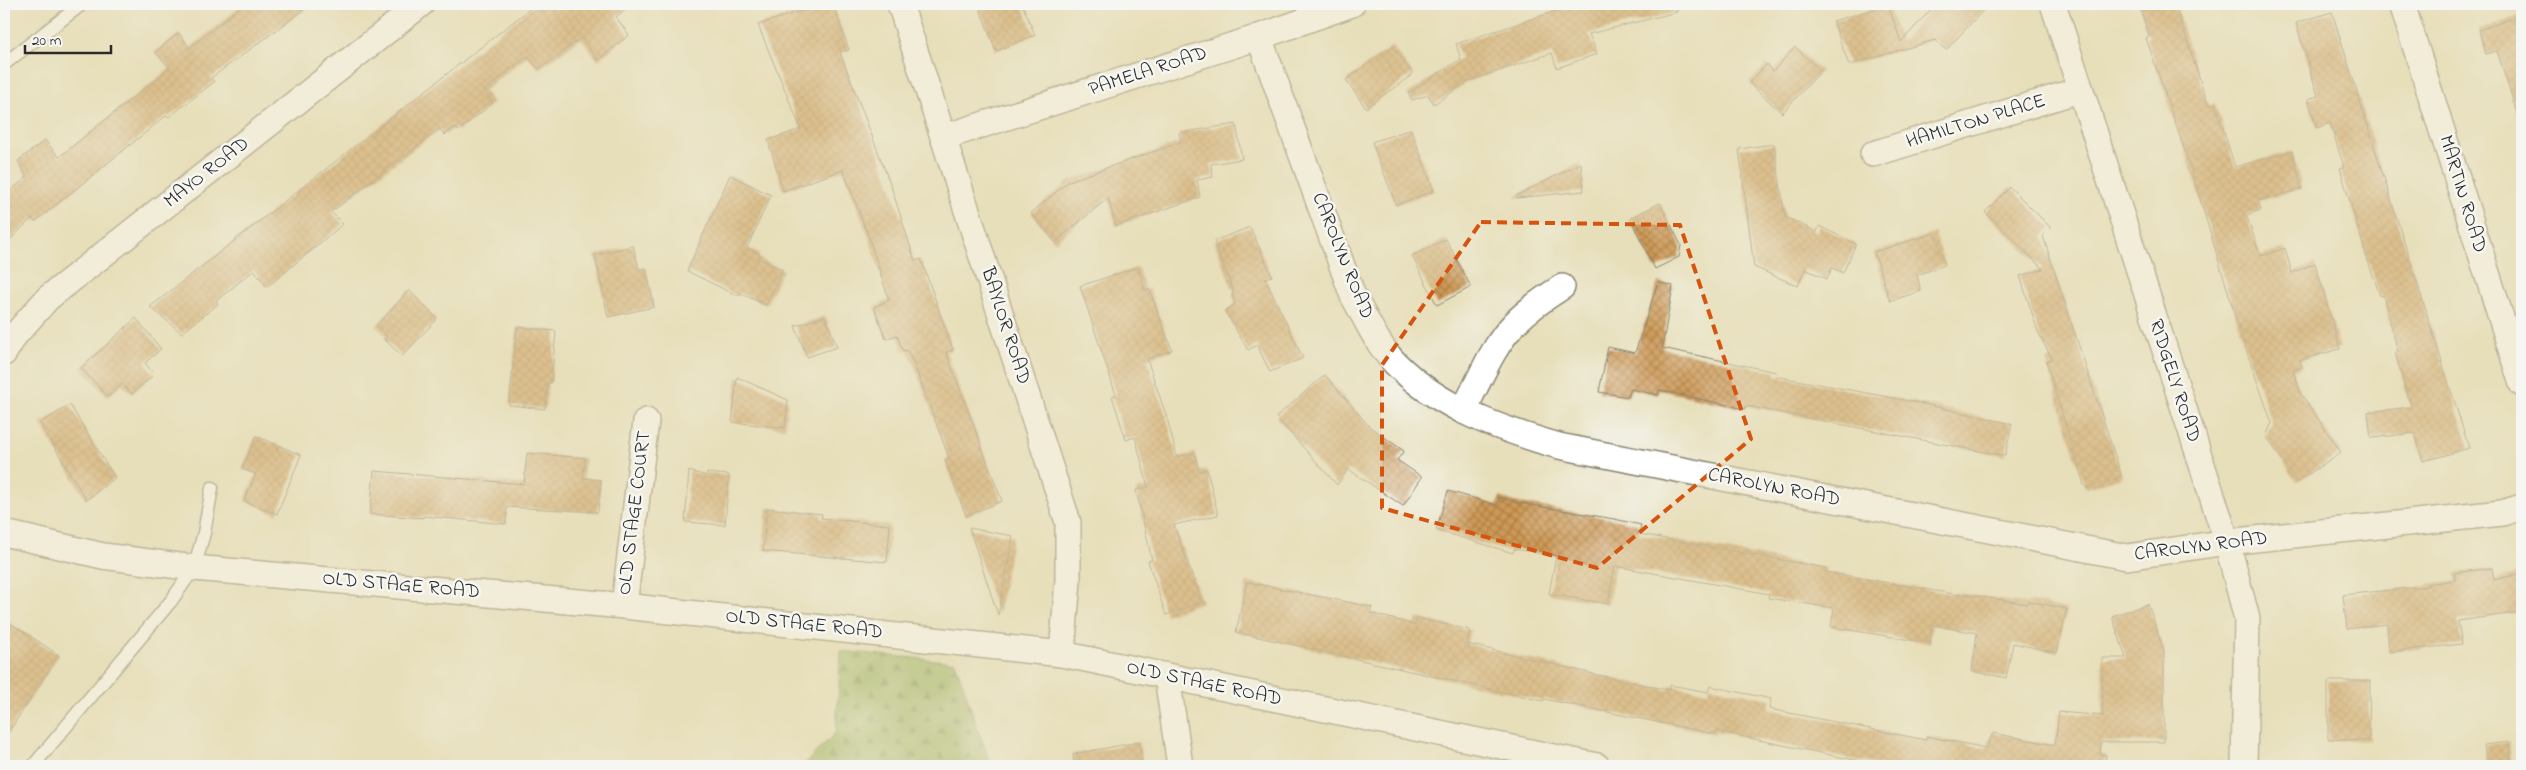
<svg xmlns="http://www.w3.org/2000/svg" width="2526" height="770" font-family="'Indie Flower',sans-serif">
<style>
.forest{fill:url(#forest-firs);stroke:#647048}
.building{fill:url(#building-cross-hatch)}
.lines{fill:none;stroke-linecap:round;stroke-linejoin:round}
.lane-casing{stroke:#898572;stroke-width:15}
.street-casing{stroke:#898572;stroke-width:28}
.lane{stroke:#fff;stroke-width:12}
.street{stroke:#fff;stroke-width:25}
.marked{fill:none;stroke:#d5540f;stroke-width:4;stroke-dasharray:10 6;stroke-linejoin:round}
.labels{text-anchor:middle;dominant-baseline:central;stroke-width:5;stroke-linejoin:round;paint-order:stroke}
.street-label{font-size:20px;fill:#2b2b2b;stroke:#f6f6f2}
</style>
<defs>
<pattern id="forest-firs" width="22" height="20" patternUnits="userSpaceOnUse" patternTransform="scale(1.25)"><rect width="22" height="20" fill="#9cb566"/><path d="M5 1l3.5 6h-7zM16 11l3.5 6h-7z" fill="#7f9354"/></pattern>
<pattern id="building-cross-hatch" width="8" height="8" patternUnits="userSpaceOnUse" patternTransform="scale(1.25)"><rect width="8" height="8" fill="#cf9a56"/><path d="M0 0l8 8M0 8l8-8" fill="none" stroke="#a87e47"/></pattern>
</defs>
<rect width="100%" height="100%" fill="#f6f6f2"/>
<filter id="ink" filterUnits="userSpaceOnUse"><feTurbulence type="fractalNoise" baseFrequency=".02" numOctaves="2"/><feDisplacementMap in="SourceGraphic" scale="10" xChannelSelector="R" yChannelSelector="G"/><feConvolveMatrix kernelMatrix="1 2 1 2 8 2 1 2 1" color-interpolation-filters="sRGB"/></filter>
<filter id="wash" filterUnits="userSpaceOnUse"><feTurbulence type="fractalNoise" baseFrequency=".0096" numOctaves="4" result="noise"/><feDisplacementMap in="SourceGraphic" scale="20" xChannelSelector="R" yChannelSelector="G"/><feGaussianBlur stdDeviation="1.12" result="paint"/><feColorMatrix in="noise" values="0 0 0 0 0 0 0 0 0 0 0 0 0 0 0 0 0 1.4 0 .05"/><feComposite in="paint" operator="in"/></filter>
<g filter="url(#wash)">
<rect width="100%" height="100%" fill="#e7dfba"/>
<polygon class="forest" points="841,651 955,662 991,766 803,766 836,732"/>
<g id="blocks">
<g class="building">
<polygon points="243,4 312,4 211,78 214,82 169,117 167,115 35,222 32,218 4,246 4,196 27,177 18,161 45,140 59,157 170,68 155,52 179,33 190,48"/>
<polygon points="536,4 631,4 616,17 629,35 598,60 581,38 539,69 527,56 484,91 493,103 458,131 455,127 445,135 440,129 331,212 343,224 267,287 254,270 216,301 218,304 182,333 150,307"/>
<polygon points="822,4 833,4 849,50 840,52 891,186 915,261 921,259 953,350 946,352 1002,501 966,516 945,460 949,458 914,364 907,350 903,351 897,335 886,339 874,307 889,300 869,238 843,170 783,191 768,140 801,129 758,25"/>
<polygon points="978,4 1022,4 1035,35 996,51"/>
<polygon points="1577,4 1676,4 1677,12 1589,34 1597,54 1557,68 1552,53 1469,81 1434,104 1428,95 1412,100 1408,93 1461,59 1456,44"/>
<polygon points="1936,4 1989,4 1946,50 1935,40 1849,65 1833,21 1888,5 1901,42"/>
<polygon points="2139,4 2175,4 2207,101 2210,105 2215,103 2235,167 2292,151 2302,189 2258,201 2261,210 2246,215 2261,256 2285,248 2292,273 2315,263 2340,349 2300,360 2302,367 2293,370 2301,394 2341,452 2297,482 2266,436 2272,423 2244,344 2189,163 2146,38 2149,37"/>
<polygon points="2332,12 2469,448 2435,458 2423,461 2415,433 2371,438 2368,412 2411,407 2395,353 2398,352 2383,295 2380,296 2366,255 2340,168 2344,167 2330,123 2317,128 2308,99 2318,96 2296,23"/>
<polygon points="2522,15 2522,113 2517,113 2497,51 2486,54 2479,30"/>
<polygon points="1392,46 1413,74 1366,108 1346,80"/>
<polygon points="1795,47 1821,71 1782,113 1749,83 1767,64 1773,71"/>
<polygon points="1236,124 1242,159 1211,164 1213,177 1197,180 1200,197 1116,226 1108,198 1055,242 1031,213 1069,181 1181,142 1179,133"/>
<polygon points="1411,129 1434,191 1396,205 1372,142"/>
<polygon points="1774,144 1785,217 1817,232 1819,226 1856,244 1843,273 1832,268 1827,279 1805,269 1798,286 1754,267 1739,149"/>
<polygon points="1581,163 1584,191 1517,198 1516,196"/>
<polygon points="730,175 771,195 747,248 760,254 758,258 783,270 766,305 740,293 738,296 687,271"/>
<polygon points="2010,187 2051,228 2043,236 2122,477 2087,488 2084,485 2046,361 2052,359 2038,332 2020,276 2043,269 1985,212"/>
<polygon points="1660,203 1681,245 1679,257 1655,269 1630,218"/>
<polygon points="1250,227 1272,276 1265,278 1303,358 1270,372 1257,345 1248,350 1225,311 1235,304 1232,294 1234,293 1214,241"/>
<polygon points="1935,233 1945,265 1917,275 1921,291 1890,301 1874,252"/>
<polygon points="1446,239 1471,287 1437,305 1412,256"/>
<polygon points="633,246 639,269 646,268 654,307 608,317 595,255"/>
<polygon points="1138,267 1145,290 1149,289 1172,350 1147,359 1167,418 1177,457 1195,453 1199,471 1207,469 1218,515 1174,525 1202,602 1166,615 1148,561 1152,560 1136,490 1148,487 1135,437 1126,440 1112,396 1116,395 1080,286"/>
<polygon points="1658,282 1673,286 1662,348 1776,372 1775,376 1915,402 2012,424 2005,456 1746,406 1745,409 1659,390 1658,395 1631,389 1628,397 1599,392 1608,347 1635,353"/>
<polygon points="409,290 437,319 402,356 384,339 387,336 376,326"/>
<polygon points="825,316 837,347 807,357 795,326"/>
<polygon points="136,318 161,349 145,363 154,374 132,394 122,384 108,397 81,368"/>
<polygon points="517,327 556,331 551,383 548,383 545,409 509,405"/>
<polygon points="1325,375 1370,427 1404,451 1397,460 1422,477 1403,506 1348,469 1337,485 1276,417"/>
<polygon points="737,377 788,400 785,428 732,422"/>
<polygon points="70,405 115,478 86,500 40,423"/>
<polygon points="256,436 301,455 277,514 244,501 256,474 242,469"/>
<polygon points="527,453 585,458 583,478 601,480 598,512 507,507 506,524 423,516 423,518 370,514 374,471 524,484"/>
<polygon points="689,471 707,476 707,473 729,475 725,525 685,522"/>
<polygon points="1448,491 1497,505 1500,497 1514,502 1614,519 1641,525 1639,534 1826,568 1826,572 1959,595 1959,593 2027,604 2028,601 2067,609 2057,653 2013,643 2006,678 1972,671 1977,633 1932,625 1930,643 1831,627 1834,608 1768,598 1769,594 1615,566 1608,604 1549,594 1556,556 1514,549 1513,553 1436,530"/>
<polygon points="767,508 822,514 821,518 890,525 887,562 763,551"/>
<polygon points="969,528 1013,536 998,615"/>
<polygon points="2492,568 2494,580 2522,573 2522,612 2458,621 2462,644 2389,652 2387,624 2347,629 2343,595 2428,586 2427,584 2455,580 2454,573"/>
<polygon points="1247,582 1372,607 1370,613 1415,625 1417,618 1470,630 1467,644 1602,676 1669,690 1670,685 1708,692 1710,686 1771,699 1769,709 1926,740 1926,736 1986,748 1993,733 2055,745 2059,712 2103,716 2102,658 2126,658 2112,616 2148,604 2164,651 2164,742 2101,742 2100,754 2106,755 2105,766 1883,766 1716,731 1715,734 1544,699 1543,701 1530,698 1236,632"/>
<polygon points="4,619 59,655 4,739"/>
<polygon points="2328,681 2370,681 2369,741 2328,739"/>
<polygon points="1139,742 1143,766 1074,766 1073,754"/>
<polygon points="2509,742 2512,766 2487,766 2484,745"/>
</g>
</g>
</g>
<g filter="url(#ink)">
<use href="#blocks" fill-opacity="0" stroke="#898572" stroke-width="1"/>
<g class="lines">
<defs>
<g id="lane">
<polyline points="4,64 82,4"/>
<polyline points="33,766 171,601 194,568 204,533 212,488"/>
</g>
<g id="street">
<polyline points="900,4 1068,522 1068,580 1062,654"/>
<polyline points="2053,4 2227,542 2247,619 2244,766"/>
<polyline points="2402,4 2522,384"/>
<path d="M 1259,37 L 1353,296 C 1366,318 1377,345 1396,364 C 1440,408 1500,429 1559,446 L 2127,557 L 2227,542 L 2502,513 L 2522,507"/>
<polyline points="944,137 1259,37 1352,4"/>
<polyline points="1873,154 2079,90"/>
<polyline points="4,353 15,335 48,298 421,4"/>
<path d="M 1463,411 C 1479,382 1492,346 1516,322 C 1530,308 1546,297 1562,287"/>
<polyline points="4,533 103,556 194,568 624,606 1062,654 1597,766"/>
<polyline points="624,606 646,421"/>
<polyline points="1167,676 1180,766"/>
</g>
</defs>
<use href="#lane" class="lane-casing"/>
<use href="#street" class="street-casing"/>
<use href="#lane" class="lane"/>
<use href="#street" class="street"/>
</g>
</g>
<path d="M0 0H2526V770H0ZM 1481,222 L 1680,225 L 1751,439 L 1597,568 L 1382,508 L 1382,365 Z" fill="#e7dfba" fill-opacity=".55" fill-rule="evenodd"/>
<path class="marked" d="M 1481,222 L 1680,225 L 1751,439 L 1597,568 L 1382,508 L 1382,365 Z"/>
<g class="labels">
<g class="street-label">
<text transform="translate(1148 72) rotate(-18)">PAMELA ROAD</text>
<text transform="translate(1976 122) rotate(-17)">HAMILTON PLACE</text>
<text transform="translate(207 173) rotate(-38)">MAYO ROAD</text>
<text transform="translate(2462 194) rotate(73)">MARTIN ROAD</text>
<text transform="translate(1342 256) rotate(68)">CAROLYN ROAD</text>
<text transform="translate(1005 326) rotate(72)">BAYLOR ROAD</text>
<text transform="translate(2174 381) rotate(72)">RIDGELY ROAD</text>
<text transform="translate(1774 488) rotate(11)">CAROLYN ROAD</text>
<text transform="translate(635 513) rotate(-83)">OLD STAGE COURT</text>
<text transform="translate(2201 547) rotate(-7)">CAROLYN ROAD</text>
<text transform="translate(401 586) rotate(5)">OLD STAGE ROAD</text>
<text transform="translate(804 625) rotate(6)">OLD STAGE ROAD</text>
<text transform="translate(1204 684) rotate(12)">OLD STAGE ROAD</text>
</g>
</g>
<rect width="2526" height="770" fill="none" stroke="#f6f6f2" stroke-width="20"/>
<path d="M25 45v8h86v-8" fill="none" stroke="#2b2b2b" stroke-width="2.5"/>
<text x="32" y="45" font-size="15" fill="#2b2b2b" stroke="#f6f6f2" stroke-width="4" paint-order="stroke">20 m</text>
</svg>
